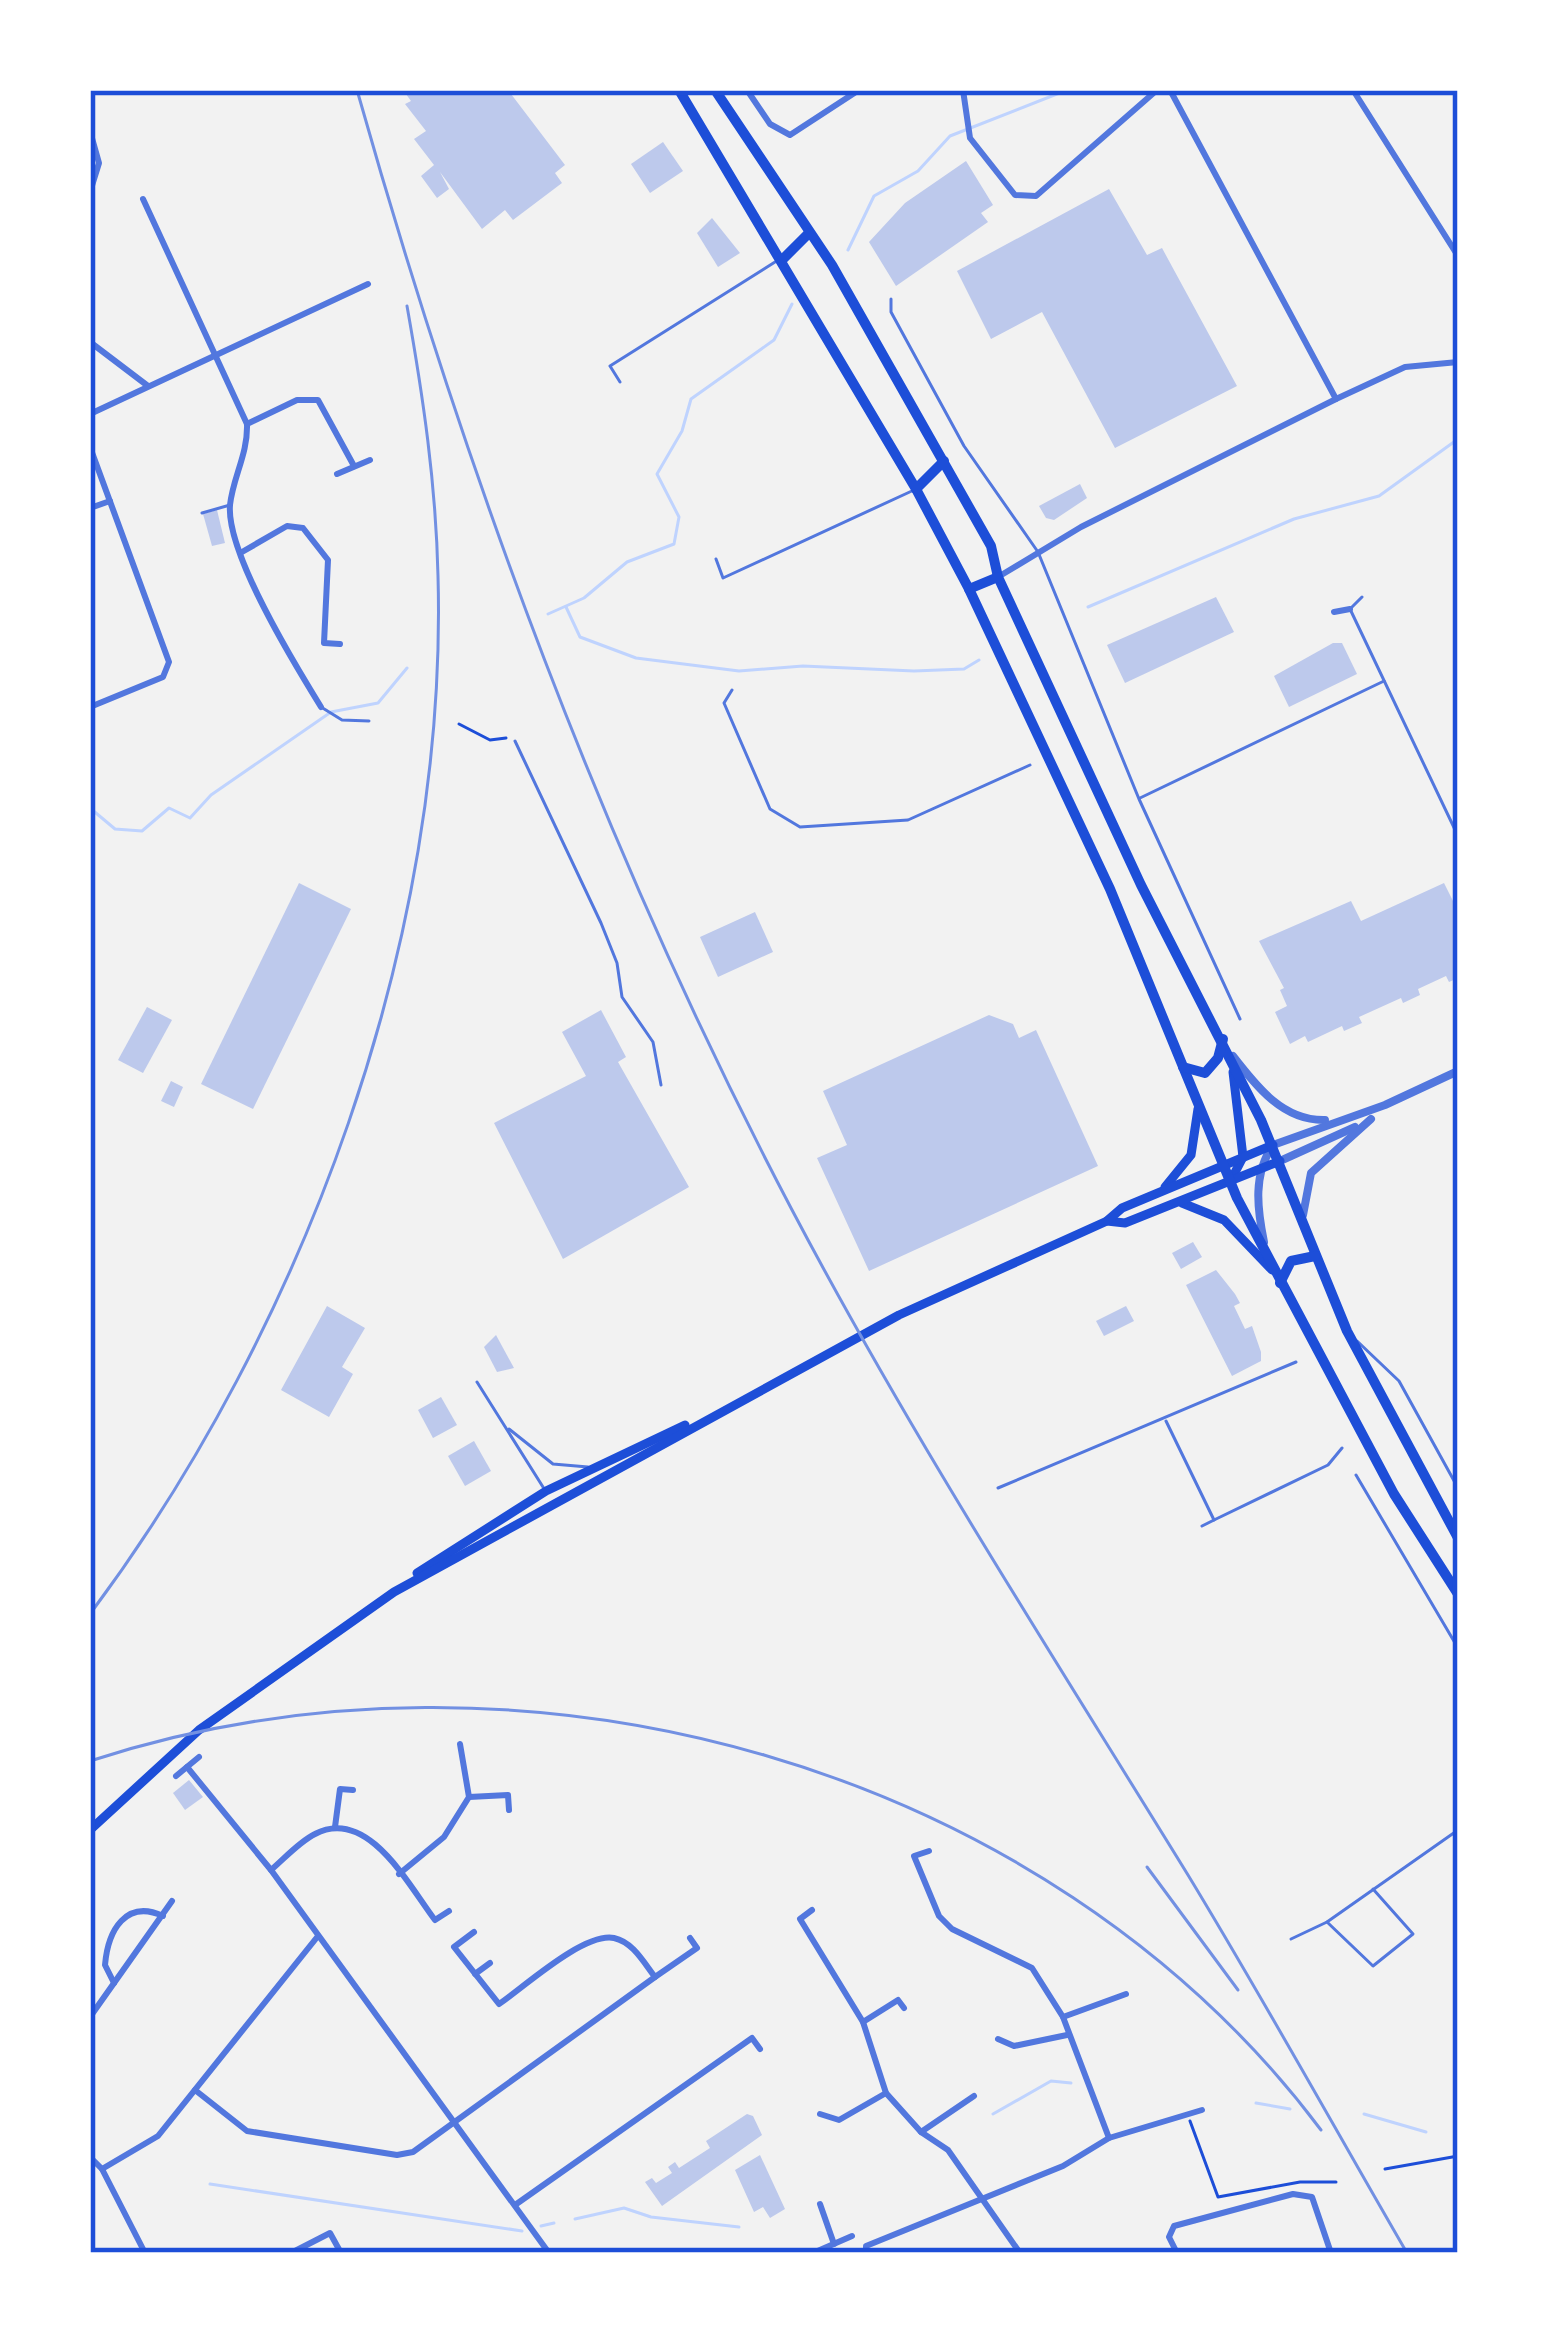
<svg xmlns="http://www.w3.org/2000/svg" width="1548" height="2343" font-family="'Golos Text',sans-serif">
<style>
.lines{fill:none;stroke-linecap:round;stroke-linejoin:round}
.stream{stroke:#bfd3fe;stroke-width:3}
.building{fill:#bdc9ec}
.path{stroke:#1d4ed8;stroke-width:3}
.service{stroke:#5277de;stroke-width:3}
.minor{stroke:#5277de;stroke-width:6}
.tertiary{stroke:#5277de;stroke-width:8}
.primary{stroke:#1d4ed8;stroke-width:9}
.trunk{stroke:#1d4ed8;stroke-width:10}
.rail{stroke:#7290e2;stroke-width:3}
.neatline{fill:none;stroke:#1d4ed8;stroke-width:4.5}
</style>
<rect width="100%" height="100%" fill="#f2f2f2"/>
<g class="lines">
<g class="stream">
<polyline points="848,250 874,196 918,171 950,136 1067,90"/>
<polyline points="566,607 580,637 636,658 739,671 803,666 914,671 964,669 979,660"/>
<polyline points="1088,607 1294,519 1379,496 1458,439"/>
<polyline points="548,614 584,598 627,562 674,544 679,517 657,474 682,431 691,399 774,340 792,304"/>
<polyline points="90,808 115,829 142,831 169,808 190,818 211,795 331,712 378,703 407,668"/>
<polyline points="1256,2103 1290,2109"/>
<polyline points="993,2114 1051,2081 1071,2083"/>
<polyline points="1364,2114 1426,2132"/>
<polyline points="210,2184 522,2231"/>
<polyline points="575,2219 624,2208 651,2217 739,2227"/>
<polyline points="541,2226 554,2223"/>
</g>
</g>
<g class="building">
<polygon points="403,90 508,90 565,165 555,173 562,183 513,220 505,210 482,229 440,172 449,189 437,198 421,176 434,165 414,139 426,131 405,104 411,101"/>
<polygon points="663,142 683,171 650,193 631,164"/>
<polygon points="966,161 993,205 981,213 988,222 896,286 869,242 905,203"/>
<polygon points="1109,189 1147,255 1162,248 1237,386 1115,448 1042,312 991,339 957,271"/>
<polygon points="712,218 740,253 718,267 697,233"/>
<polygon points="1080,484 1087,498 1054,520 1046,518 1039,506"/>
<polygon points="217,510 225,543 212,546 203,514"/>
<polygon points="1216,597 1234,632 1125,683 1107,645"/>
<polygon points="1333,643 1342,643 1357,674 1289,707 1274,676"/>
<polygon points="299,883 351,909 253,1109 201,1084"/>
<polygon points="1444,883 1458,911 1458,978 1449,982 1446,976 1418,989 1420,995 1403,1003 1401,998 1359,1017 1362,1023 1344,1031 1342,1026 1308,1042 1305,1036 1290,1044 1275,1012 1287,1006 1280,990 1284,988 1259,941 1351,901 1361,921"/>
<polygon points="755,912 773,952 718,977 700,937"/>
<polygon points="147,1007 172,1020 143,1073 118,1060"/>
<polygon points="601,1010 626,1057 618,1062 689,1187 563,1259 494,1123 586,1076 562,1032"/>
<polygon points="989,1015 1013,1024 1019,1038 1036,1030 1098,1166 869,1271 817,1158 847,1145 823,1091"/>
<polygon points="171,1081 183,1087 174,1107 161,1101"/>
<polygon points="1193,1242 1202,1257 1181,1269 1172,1253"/>
<polygon points="1216,1270 1235,1294 1240,1303 1234,1306 1245,1329 1252,1326 1261,1352 1261,1361 1232,1376 1186,1285"/>
<polygon points="327,1306 365,1328 342,1367 353,1374 329,1417 281,1390"/>
<polygon points="1126,1306 1134,1321 1104,1336 1096,1321"/>
<polygon points="496,1335 514,1368 497,1372 484,1347"/>
<polygon points="441,1397 457,1425 433,1438 418,1410"/>
<polygon points="474,1441 491,1471 465,1486 448,1456"/>
<polygon points="189,1780 203,1797 185,1810 173,1793"/>
<polygon points="747,2114 753,2116 762,2135 662,2206 645,2182 652,2178 656,2183 672,2173 668,2167 675,2162 679,2168 710,2148 706,2141"/>
<polygon points="760,2155 785,2209 770,2218 763,2207 754,2212 735,2170"/>
</g>
<g class="lines">
<g class="path">
<polyline points="459,724 490,740 506,738"/>
<polyline points="1190,2121 1218,2197 1300,2182 1336,2182"/>
<polyline points="1385,2169 1458,2156"/>
</g>
<g class="service">
<polyline points="891,299 891,312 964,446 1038,552 1139,799 1240,1019"/>
<polyline points="620,382 610,366 775,262"/>
<polyline points="202,513 230,505"/>
<polyline points="716,559 723,578 914,490"/>
<polyline points="1362,597 1350,609 1458,836"/>
<polyline points="732,690 724,703 770,809 800,827 908,820 1030,765"/>
<polyline points="321,707 342,720 369,721"/>
<polyline points="515,741 601,923 617,963 622,997 653,1042 661,1085"/>
<polyline points="1140,798 1384,681"/>
<polyline points="1357,1341 1399,1381 1458,1488"/>
<polyline points="477,1382 543,1487"/>
<polyline points="1166,1421 1214,1520 1202,1526"/>
<polyline points="509,1429 553,1464 588,1467"/>
<polyline points="1356,1475 1458,1648"/>
<polyline points="998,1488 1296,1362"/>
<polyline points="1214,1520 1328,1465 1342,1448"/>
<polyline points="1327,1922 1373,1966 1413,1934 1373,1889"/>
<polyline points="1291,1939 1327,1922 1458,1830"/>
</g>
<g class="minor">
<polyline points="747,90 770,124 790,135 859,90"/>
<polyline points="963,90 970,138 1015,195 1036,196 1157,90"/>
<polyline points="1170,90 1336,399"/>
<polyline points="1353,90 1458,256"/>
<polyline points="90,131 99,163 90,192"/>
<path d="M 143,199 L 247,424 C 248,454 233,477 230,505 C 226,553 295,665 321,707"/>
<polyline points="90,342 148,386"/>
<polyline points="90,414 368,284"/>
<polyline points="247,424 297,400 318,400 354,466"/>
<polyline points="90,447 169,662 163,677 90,707"/>
<polyline points="337,474 370,460"/>
<polyline points="90,508 110,501"/>
<polyline points="242,552 287,526 303,528 328,560 324,643 340,644"/>
<polyline points="998,577 1081,527 1336,399 1405,367 1458,362"/>
<polyline points="1334,612 1350,609"/>
<polyline points="187,1767 271,1870 549,2253"/>
<polyline points="176,1776 199,1757"/>
<polyline points="469,1797 508,1795 509,1810"/>
<polyline points="335,1827 340,1789 353,1790"/>
<polyline points="929,1851 914,1856 939,1916 952,1929 1032,1968 1063,2017 1109,2138"/>
<path d="M 271,1870 C 285,1858 299,1842 315,1834 C 368,1806 409,1886 435,1920 L 449,1911"/>
<polyline points="399,1874 444,1837 469,1797 460,1744"/>
<polyline points="812,1910 800,1919 863,2022 886,2093 921,2132 948,2150 1020,2253"/>
<path d="M 474,1932 L 454,1947 L 499,2004 C 524,1987 584,1932 614,1938 C 633,1942 644,1963 655,1977 L 697,1948 L 690,1938"/>
<polyline points="475,1974 490,1963"/>
<path d="M 114,1983 L 105,1965 C 108,1930 126,1899 163,1916"/>
<polyline points="90,2017 172,1901"/>
<polyline points="1063,2017 1126,1994"/>
<polyline points="863,2022 898,2000 904,2008"/>
<polyline points="998,2039 1014,2046 1067,2035"/>
<polyline points="195,2090 247,2131 397,2155 413,2152 655,1977"/>
<polyline points="820,2114 839,2120 886,2093"/>
<polyline points="921,2132 974,2096"/>
<polyline points="90,2157 102,2169 145,2253"/>
<polyline points="102,2169 158,2136 318,1936"/>
<polyline points="820,2204 834,2244"/>
<polyline points="515,2205 752,2038 760,2049"/>
<polyline points="291,2253 330,2233 341,2253"/>
<polyline points="813,2253 852,2236"/>
<polyline points="866,2253 866,2246 1063,2166 1109,2138 1202,2110"/>
<polyline points="1177,2253 1169,2237 1174,2226 1293,2194 1312,2197 1331,2253"/>
</g>
<g class="tertiary">
<path d="M 1233,1056 C 1257,1087 1283,1121 1325,1120"/>
<polyline points="1280,1161 1355,1127"/>
<polyline points="1303,1215 1311,1173 1371,1119"/>
<path d="M 1264,1242 C 1257,1208 1253,1174 1273,1145 L 1385,1105 L 1458,1071"/>
</g>
<g class="primary">
<polyline points="1230,1182 1243,1157 1233,1072"/>
<polyline points="1165,1187 1191,1155 1198,1109"/>
<polyline points="1182,1203 1224,1220 1272,1270"/>
<polyline points="1107,1221 1125,1223 1280,1161"/>
<polyline points="417,1573 546,1491 685,1425"/>
<polyline points="90,1830 199,1730 394,1592 899,1315 1107,1221 1122,1208 1273,1145"/>
</g>
<g class="trunk">
<polyline points="679,90 916,489 969,589 1110,889 1237,1198 1394,1494 1458,1594"/>
<polyline points="715,90 832,265 991,546 998,577 1141,885 1261,1120 1347,1331 1458,1538"/>
<polyline points="782,260 809,233"/>
<polyline points="916,489 944,461"/>
<polyline points="969,589 998,577"/>
<polyline points="1183,1067 1205,1073 1218,1058 1223,1039"/>
<polyline points="1280,1283 1291,1261 1315,1256"/>
</g>
<g class="rail">
<path d="M 357,90 C 466,476 604,852 791,1208 C 912,1438 1052,1654 1188,1875 C 1264,2000 1334,2127 1407,2253"/>
<path d="M 90,1614 C 305,1326 448,939 438,576 C 436,484 423,396 407,306"/>
<path d="M 90,1761 C 521,1620 1046,1763 1321,2130"/>
<polyline points="1147,1867 1238,1990"/>
</g>
</g>
<rect width="1548" height="2343" fill="none" stroke="#ffffff" stroke-width="186"/>
<rect x="93" y="93" width="1362" height="2157" class="neatline"/>
</svg>
